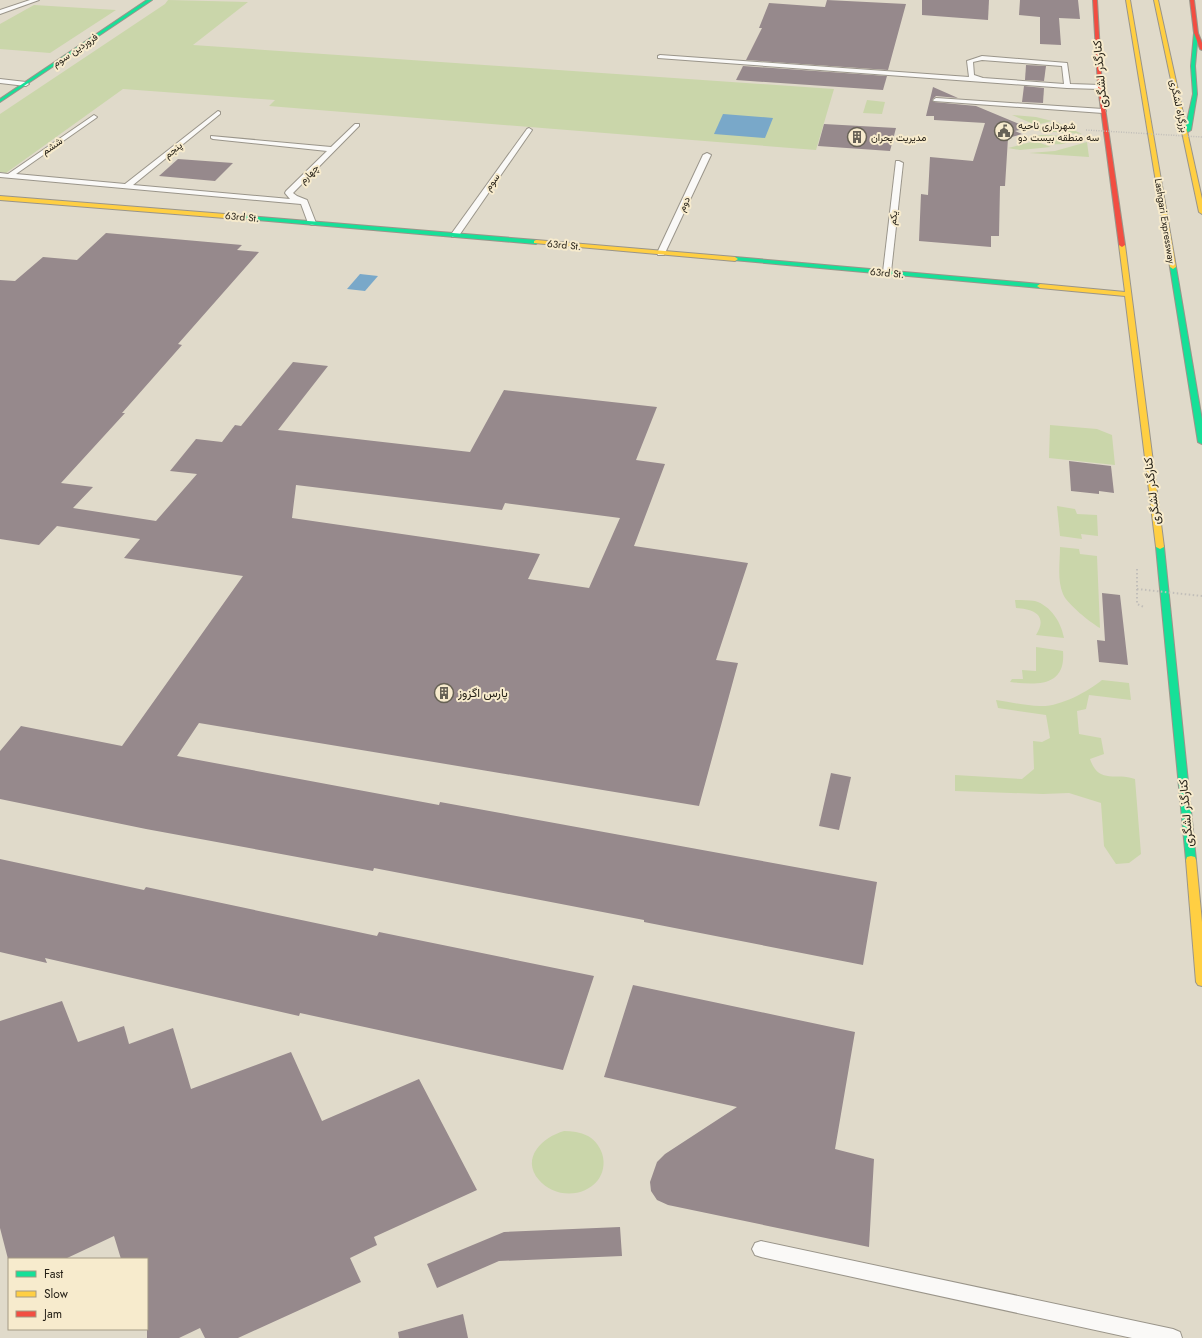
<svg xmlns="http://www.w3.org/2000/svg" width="1202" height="1338" font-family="Jost,Vazirmatn,sans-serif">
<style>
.green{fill:#cad6aa}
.water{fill:#79a8c9}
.building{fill:#96898c;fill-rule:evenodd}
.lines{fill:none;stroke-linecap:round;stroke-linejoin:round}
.lane-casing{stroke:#9a958a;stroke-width:2}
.fast-casing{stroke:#9a958a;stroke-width:2}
.slow-casing{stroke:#9a958a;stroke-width:2}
.jam-casing{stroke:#9a958a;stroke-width:2}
.path{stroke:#c1beb9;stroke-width:2;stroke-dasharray:1.5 2.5;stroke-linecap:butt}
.lane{fill:#faf9f7;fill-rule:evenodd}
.fast{fill:#16e098;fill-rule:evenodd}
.slow{fill:#ffcf43;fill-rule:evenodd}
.jam{fill:#f24e42;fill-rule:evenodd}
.path-bridge-far1{stroke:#c1beb9;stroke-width:1.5;stroke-dasharray:1 1.5;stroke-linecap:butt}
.path-bridge{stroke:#c1beb9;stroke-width:2;stroke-dasharray:1.5 2.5;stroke-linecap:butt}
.labels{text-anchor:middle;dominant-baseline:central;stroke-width:4;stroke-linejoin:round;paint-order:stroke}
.far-street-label{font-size:10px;fill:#262117;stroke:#f7ebcd}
.far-poi-label{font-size:10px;fill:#262117;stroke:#f7ebcd;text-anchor:start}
.street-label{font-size:12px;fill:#262117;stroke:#f7ebcd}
.poi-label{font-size:12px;fill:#262117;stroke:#f7ebcd;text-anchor:start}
</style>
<rect width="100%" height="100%" fill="#e0daca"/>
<g class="green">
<polygon points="168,0 248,2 193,45 834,89 816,150 269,106 275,100 123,89 6,173 0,172 0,114 165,4"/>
<polygon points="34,5 116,10 50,53 0,49 0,24"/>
<polygon points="867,100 885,102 882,114 863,113"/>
<polygon points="1012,115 1036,117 1052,121 1036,125"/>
<polygon points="1057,122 1082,134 1040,131 1032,128"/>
<path d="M 1041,135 L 1069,136 L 1070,138 L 1079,138 C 1057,148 1055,145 1033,137 Z"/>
<polygon points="1035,141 1051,147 1020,150 1008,148"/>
<polygon points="1087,142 1089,157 1029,153 1055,151"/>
<polygon points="1050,425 1097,429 1112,435 1115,465 1049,458"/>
<polygon points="1057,506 1075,509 1077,514 1097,515 1098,536 1081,534 1082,539 1060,536"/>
<path d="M 1060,547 L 1079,549 L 1080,554 L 1097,556 L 1100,628 C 1091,623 1067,604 1063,594 C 1057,580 1060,562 1060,547 Z"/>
<path d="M 1015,600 C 1021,600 1029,600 1035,601 C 1051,606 1061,622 1064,638 L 1036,635 C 1048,616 1035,609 1016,608 Z"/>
<path d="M 1036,647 L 1063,651 C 1066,687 1037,685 1010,682 L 1012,679 L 1023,679 L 1022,670 L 1036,671 Z"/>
<path d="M 1102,680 L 1129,683 L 1131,700 L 1089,695 L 1086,709 L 1077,711 L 1079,734 L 1101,738 L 1104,754 L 1090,759 C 1099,785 1115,772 1135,779 L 1141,854 L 1129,863 L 1116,864 L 1104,846 L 1101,803 L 1069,793 L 1043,794 L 955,791 L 955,775 L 1022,779 L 1034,769 L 1033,741 L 1042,742 L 1050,738 L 1046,715 L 998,708 L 996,700 C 1011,702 1026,706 1040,706 C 1060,707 1087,692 1102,680 Z"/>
<path d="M 564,1131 C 572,1131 580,1132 588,1136 C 603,1145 609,1165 598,1180 C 583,1199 553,1197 539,1180 C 520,1158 543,1137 564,1131 Z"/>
</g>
<g class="water">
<polygon points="723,114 773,118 765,138 714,134"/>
<polygon points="360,274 378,276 365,291 347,289"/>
</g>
<g class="building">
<polygon points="827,0 906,4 888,70 746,60 762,28 759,28 769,3 825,7"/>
<polygon points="922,0 989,0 988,20 922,15"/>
<polygon points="1020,0 1078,0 1080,19 1059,18 1061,45 1040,44 1040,17 1019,15"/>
<polygon points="1026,65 1046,66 1044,81 1025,80"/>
<polygon points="743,66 887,76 883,90 736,80"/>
<polygon points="1024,86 1044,88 1043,103 1022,102"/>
<polygon points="933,87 958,98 936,96 932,100 934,102 976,106 1029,128 1015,131 1022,134 1008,138 1005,186 1000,186 999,236 991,236 991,247 919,241 921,194 928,195 930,157 973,161 985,123 934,120 934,116 926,116"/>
<polygon points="824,124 896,128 890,151 818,146"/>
<polygon points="178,159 233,163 215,181 159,176"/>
<path d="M 106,233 L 242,245 L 237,250 L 259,252 L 178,344 L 182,345 L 122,413 L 125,413 L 61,483 L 93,487 L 73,508 L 156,521 L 197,474 L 170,471 L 196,439 L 222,442 L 235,425 L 241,426 L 293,362 L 328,366 L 278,430 L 470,452 L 504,390 L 657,407 L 636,460 L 665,464 L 634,546 L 748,563 L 716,660 L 738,663 L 699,806 L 199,723 L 177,756 L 439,805 L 440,802 L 877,882 L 863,965 L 644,922 L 644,920 L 374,868 L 373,871 L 146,829 L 0,799 L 0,751 L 21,726 L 122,746 L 243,576 L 124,558 L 140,539 L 57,526 L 39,545 L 0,539 L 0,280 L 15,281 L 43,257 L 77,260 ZM 296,485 L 502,510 L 505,503 L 620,518 L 589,588 L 528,579 L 540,554 L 292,518 Z"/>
<polygon points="1069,461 1111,466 1114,493 1099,491 1099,494 1071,491"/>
<polygon points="1102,593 1120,595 1128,665 1099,662 1097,640 1105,641"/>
<polygon points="831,773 851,777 839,830 819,826"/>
<polygon points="0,859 144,890 146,887 377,936 379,932 594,976 563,1070 300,1013 299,1016 45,958 47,963 0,952"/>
<polygon points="633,985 855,1032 835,1149 874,1159 869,1247 668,1205 657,1200 651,1191 650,1182 657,1162 665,1154 737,1107 604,1077"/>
<polygon points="62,1001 78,1042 124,1026 129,1044 173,1028 191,1089 291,1052 322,1121 419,1079 477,1190 374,1237 377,1245 350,1258 361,1282 238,1338 205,1338 200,1328 179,1338 147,1338 147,1259 121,1259 114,1236 65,1259 8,1259 0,1228 0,1021"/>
<polygon points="620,1227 622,1256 499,1261 437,1288 427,1264 504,1232"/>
<polygon points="463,1314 468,1338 399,1338 398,1332"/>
</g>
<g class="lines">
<defs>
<g id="lane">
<polygon points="30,0 39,0 0,14 0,10"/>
<path d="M 660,55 L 969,77 L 967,61 L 982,56 L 1067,63 L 1070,84 L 1100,85 L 1103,87 L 1100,89 L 1067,88 L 658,58 L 658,56 ZM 982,60 L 1062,66 L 1064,84 L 983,78 L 974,75 L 973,62 Z"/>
<polygon points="0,79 26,82 29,84 26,86 0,83"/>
<polygon points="936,98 1103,109 1106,111 1103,113 934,101 933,100"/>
<polygon points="218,111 220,112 220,114 133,185 290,199 285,193 286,191 327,151 213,139 211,138 211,136 331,147 355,124 359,124 359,126 293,193 297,196 307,200 316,223 315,225 312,225 308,223 301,204 0,177 0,173 8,174 94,115 97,117 96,118 16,174 125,184"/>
<polygon points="529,128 532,130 458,237 452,237 452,233 527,129"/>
<polygon points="707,153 711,155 665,253 664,255 658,255 657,253 703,155"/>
<polygon points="896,161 899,161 903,163 891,272 887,274 883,272"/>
<polygon points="761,1241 1173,1329 1180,1332 1182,1338 1132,1338 761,1257 755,1255 752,1249 755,1243"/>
</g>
<g id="fast">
<polygon points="147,0 152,0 0,102 0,99"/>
<polygon points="1196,32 1198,33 1195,66 1197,94 1191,130 1188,132 1185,130 1193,94 1191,66 1194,33"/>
<polygon points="225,214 536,240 539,242 536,244 223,217 222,216"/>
<polygon points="735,257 1040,284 1043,286 1040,288 733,260 732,259"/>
<polygon points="1173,265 1176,267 1202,420 1202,444 1198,442 1170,267"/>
<polygon points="1157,545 1163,545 1164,547 1196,860 1195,863 1187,863 1186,860 1156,547"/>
</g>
<g id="slow">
<polygon points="1126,0 1130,0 1176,267 1173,269 1170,267"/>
<polygon points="1154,0 1158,0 1202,199 1202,214 1199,212"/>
<polygon points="0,196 225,214 228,216 225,218 0,200"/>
<polygon points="536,240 735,257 738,259 735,261 534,243 534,241"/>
<polygon points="1122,243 1125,245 1164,547 1160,549 1156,547 1125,296 1040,288 1037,286 1040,284 1125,292 1119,245"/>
<polygon points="1191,856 1195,857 1196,860 1202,922 1202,986 1198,985 1196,982 1186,860 1187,857"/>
</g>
<g id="jam">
<polygon points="1093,0 1097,0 1102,87 1125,245 1122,247 1119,245 1098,87"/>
<polygon points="1190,0 1194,0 1198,33 1202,43 1202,50 1200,49 1194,33"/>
</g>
</defs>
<use href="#lane" class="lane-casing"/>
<use href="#fast" class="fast-casing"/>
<use href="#slow" class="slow-casing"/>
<use href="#jam" class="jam-casing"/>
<polyline class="path" points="1137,569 1137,604 1144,607"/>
<use href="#lane" class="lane"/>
<use href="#fast" class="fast"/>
<use href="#slow" class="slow"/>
<use href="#jam" class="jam"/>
<polyline class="path-bridge-far1" points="1086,130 1202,137"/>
<polyline class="path-bridge" points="1137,589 1202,596"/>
</g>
<defs>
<symbol id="civic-ring" viewBox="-11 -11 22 22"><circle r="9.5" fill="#f7ebcd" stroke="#676256" stroke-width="1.5"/><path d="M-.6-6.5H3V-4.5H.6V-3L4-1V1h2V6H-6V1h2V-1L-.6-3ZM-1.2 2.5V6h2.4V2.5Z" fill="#676256"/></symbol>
<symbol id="building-ring" viewBox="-11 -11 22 22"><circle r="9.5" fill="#f7ebcd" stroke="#676256" stroke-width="1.5"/><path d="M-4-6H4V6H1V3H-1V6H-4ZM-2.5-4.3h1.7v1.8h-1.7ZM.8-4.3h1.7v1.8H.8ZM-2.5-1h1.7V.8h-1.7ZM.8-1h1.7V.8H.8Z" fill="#676256"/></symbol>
</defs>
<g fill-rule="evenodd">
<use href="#civic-ring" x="993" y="120" width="22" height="22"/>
<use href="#building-ring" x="846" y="126" width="22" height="22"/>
<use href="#building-ring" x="433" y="682" width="22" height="22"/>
</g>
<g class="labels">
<g class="far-street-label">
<text transform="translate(75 50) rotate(-34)">فروردین سوم</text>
<text transform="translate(1179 106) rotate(78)">بزرگراه لشگری</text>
<text transform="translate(52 146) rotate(-35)">ششم</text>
<text transform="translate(173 150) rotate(-39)">پنجم</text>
<text transform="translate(309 174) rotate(-45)">چهارم</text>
<text transform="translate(492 182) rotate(-55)">سوم</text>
<text transform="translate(684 204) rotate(-65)">دوم</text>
<text transform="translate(242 217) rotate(5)">63rd St.</text>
<text transform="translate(893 218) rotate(-84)">یکم</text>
<text transform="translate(1165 221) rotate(81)">Lashgari Expressway</text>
<text transform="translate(564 245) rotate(5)">63rd St.</text>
<text transform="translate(887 273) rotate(5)">63rd St.</text>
</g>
<g class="far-poi-label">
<text x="1018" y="125">شهرداری ناحیه<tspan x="1018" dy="12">سه منطقه بیست دو</tspan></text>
<text x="871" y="137">مدیریت بحران</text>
</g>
<g class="street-label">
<text transform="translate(1100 74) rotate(-95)">کنارگذر لشگری</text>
<text transform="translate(1152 491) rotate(-97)">کنارگذر لشگری</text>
<text transform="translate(1186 813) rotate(-95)">کنارگذر لشگری</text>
</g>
<g class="poi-label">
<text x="458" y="693">پارس اگزوز</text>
</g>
</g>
<rect x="8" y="1258" width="140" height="72" fill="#f7ebcd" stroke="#a39a84"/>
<rect x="16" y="1271" width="20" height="6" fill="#16e098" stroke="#a39a84"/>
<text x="44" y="1278" font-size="12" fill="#262117">Fast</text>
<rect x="16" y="1291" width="20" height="6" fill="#ffcf43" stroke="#a39a84"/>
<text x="44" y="1298" font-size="12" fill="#262117">Slow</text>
<rect x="16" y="1311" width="20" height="6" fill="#f24e42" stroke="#a39a84"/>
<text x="44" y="1318" font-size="12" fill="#262117">Jam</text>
</svg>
